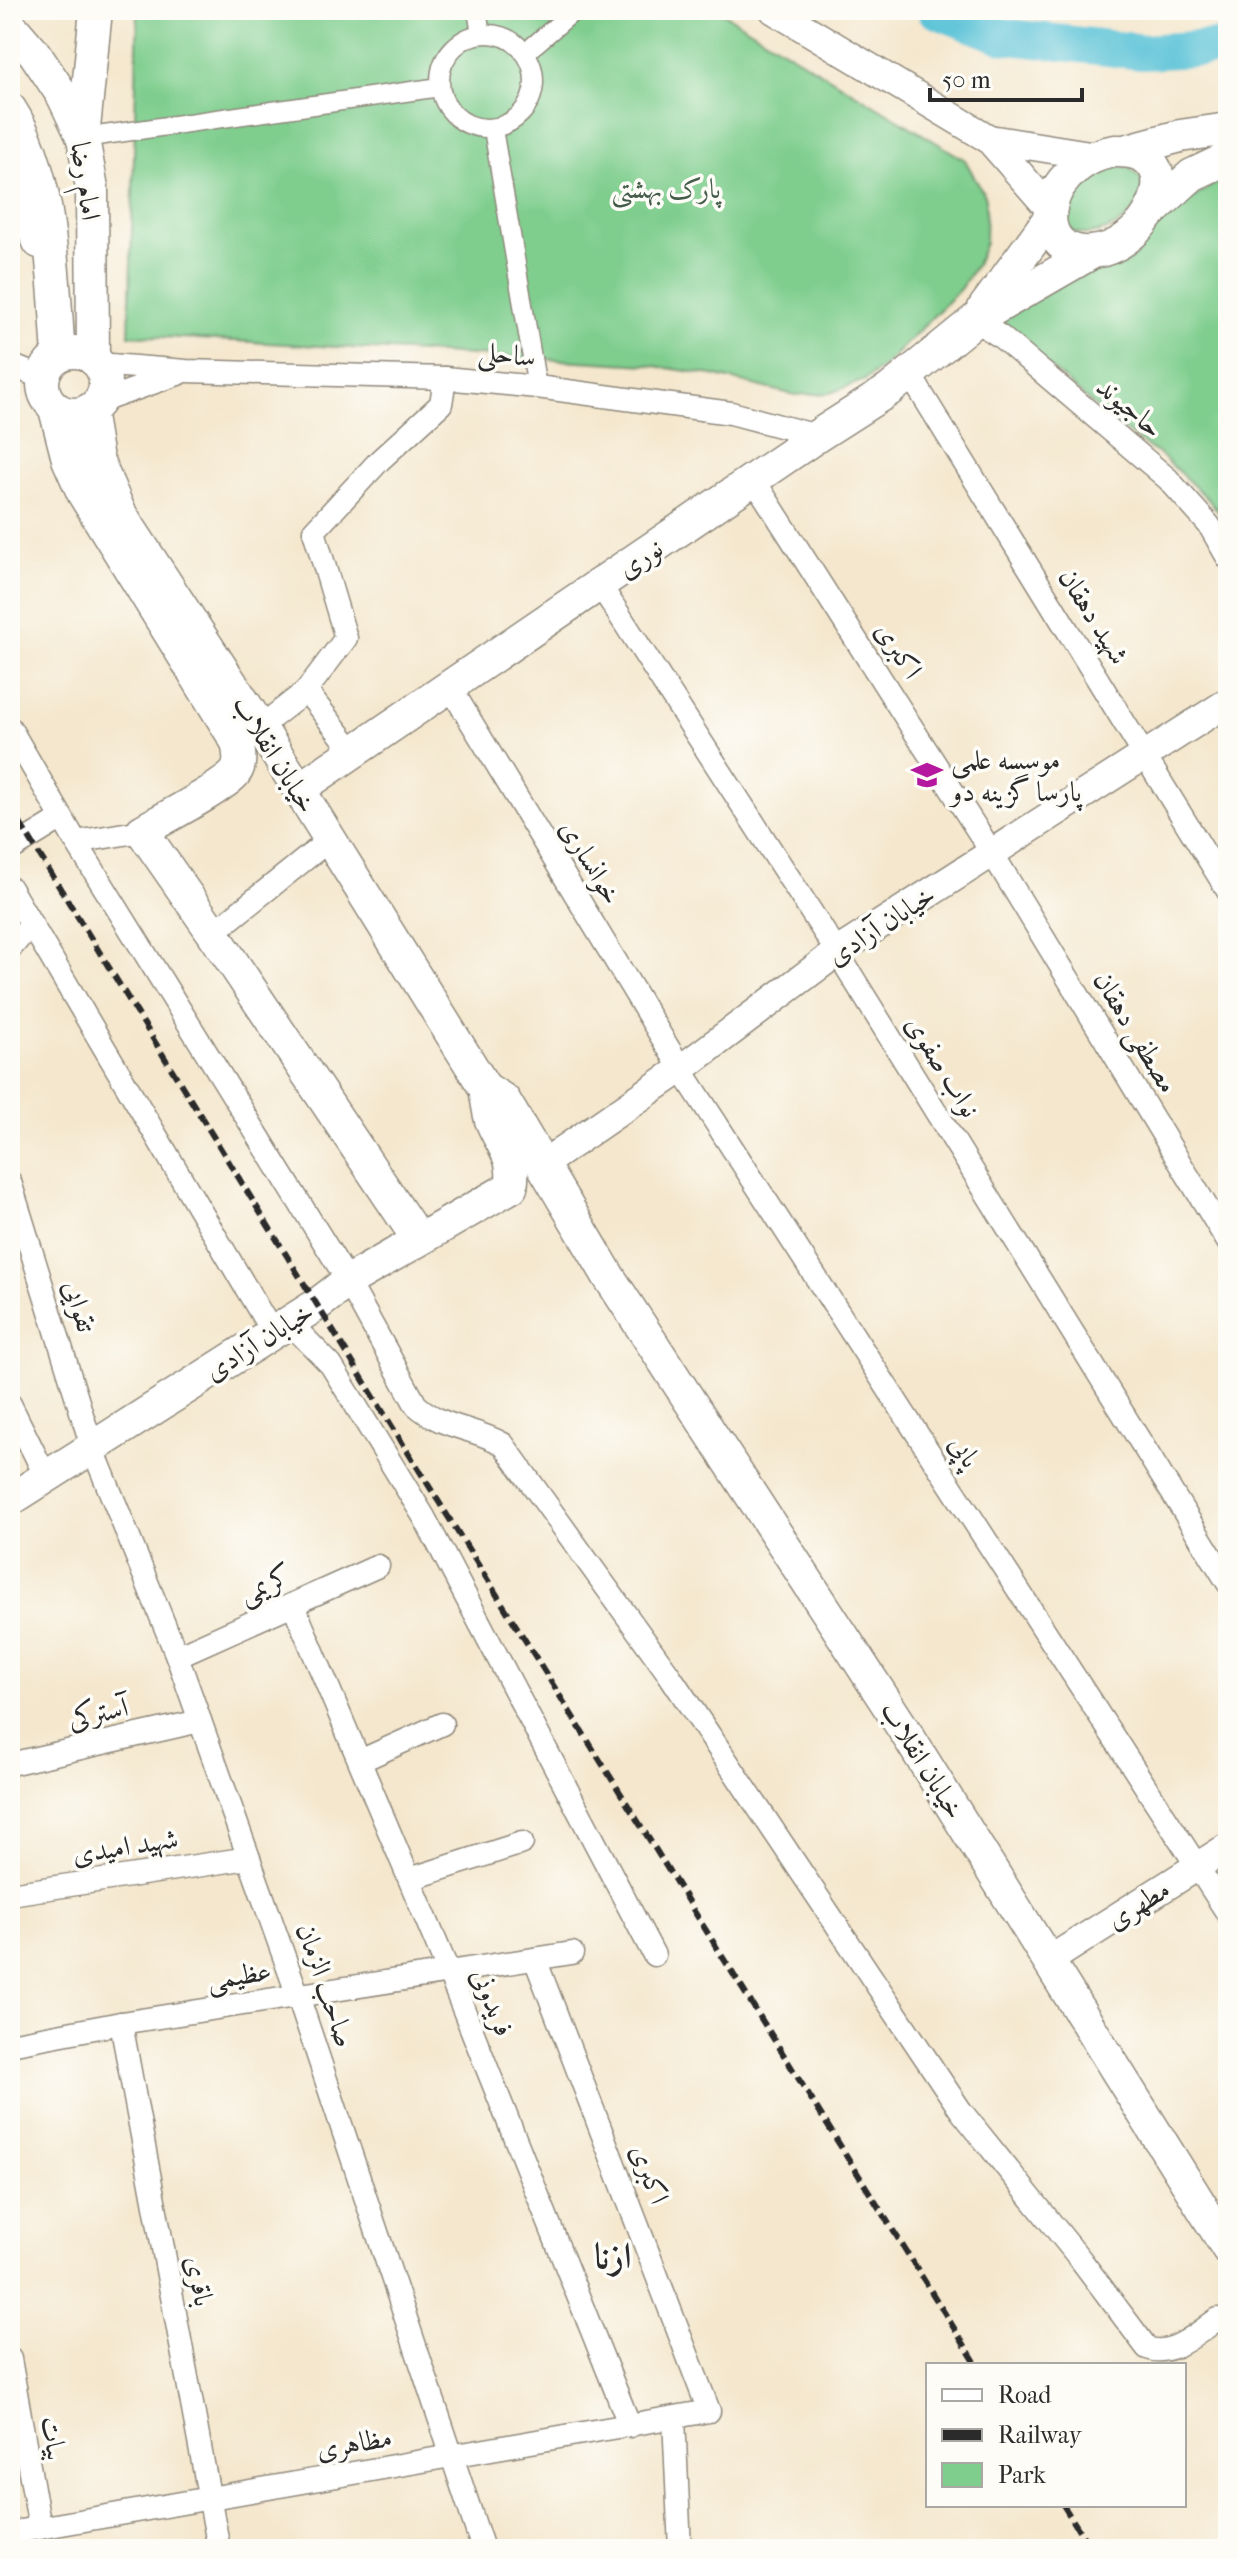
<svg xmlns="http://www.w3.org/2000/svg" width="1238" height="2559" font-family="'IM FELL French Canon',Amiri,serif">
<style>
.green{fill:#7fce8e;stroke:#557c5c;stroke-width:2}
.lines{fill:none;stroke-linecap:round;stroke-linejoin:round}
.river{stroke:#5ac2d7;stroke-width:36}
.pedestrian-casing{stroke:#90897c;stroke-width:21}
.minor-casing{stroke:#90897c;stroke-width:25}
.tertiary-casing{stroke:#90897c;stroke-width:31}
.secondary-casing{stroke:#90897c;stroke-width:35}
.pedestrian{stroke:#fff;stroke-width:18}
.minor{stroke:#fff;stroke-width:22}
.tertiary{stroke:#fff;stroke-width:28}
.secondary{stroke:#fff;stroke-width:32}
.rail{stroke:#2b2b2b;stroke-width:6;stroke-dasharray:12 6;stroke-linecap:butt}
.labels{text-anchor:middle;dominant-baseline:central;stroke-width:7;stroke-linejoin:round;paint-order:stroke}
.street-label{font-size:28px;fill:#2b2b2b;stroke:#fdfcf7}
.park-label{font-size:28px;fill:#445c49;stroke:#fdfcf7}
.poi-label{font-size:28px;fill:#2b2b2b;stroke:#fdfcf7;text-anchor:start}
.district-label{font-size:36px;font-weight:bold;fill:#2b2b2b;stroke:#fdfcf7}
</style>
<rect width="100%" height="100%" fill="#fdfcf7"/>
<filter id="ink" filterUnits="userSpaceOnUse"><feTurbulence type="fractalNoise" baseFrequency=".0125" numOctaves="2"/><feDisplacementMap in="SourceGraphic" scale="16" xChannelSelector="R" yChannelSelector="G"/><feConvolveMatrix kernelMatrix="1 2 1 2 8 2 1 2 1" color-interpolation-filters="sRGB"/></filter>
<filter id="wash" filterUnits="userSpaceOnUse"><feTurbulence type="fractalNoise" baseFrequency=".006" numOctaves="4" result="noise"/><feDisplacementMap in="SourceGraphic" scale="32" xChannelSelector="R" yChannelSelector="G"/><feGaussianBlur stdDeviation="1.8" result="paint"/><feColorMatrix in="noise" values="0 0 0 0 0 0 0 0 0 0 0 0 0 0 0 0 0 1.4 0 .05"/><feComposite in="paint" operator="in"/></filter>
<g filter="url(#wash)">
<rect width="100%" height="100%" fill="#f4e7cd"/>
<g class="green">
<polygon points="138,10 718,10 965,160 986,198 985,243 976,265 960,289 886,364 865,380 830,393 795,395 712,375 648,365 129,335"/>
<path d="M 1117,167 L 1130,168 L 1141,179 C 1152,237 1036,258 1072,198 C 1082,181 1098,171 1117,167 Z"/>
<polygon points="1228,175 1228,524 1207,498 1164,458 1115,424 998,322 1093,265 1128,262 1140,252 1147,236 1160,220"/>
</g>
<g class="lines">
<polyline class="river" points="935,10 1002,36 1143,52 1228,47"/>
</g>
</g>
<g filter="url(#ink)">
<g class="lines">
<defs>
<g id="pedestrian">
<polyline points="477,10 481,34"/>
<circle cx="487" cy="81" r="47"/>
<polyline points="525,53 575,10"/>
<polyline points="493,129 537,387"/>
<polyline points="83,138 440,87"/>
</g>
<g id="minor">
<polyline points="975,320 1001,337 1168,479 1209,525 1228,558"/>
<polyline points="98,364 186,371 445,378 537,387 731,413 817,436"/>
<polyline points="10,365 43,378"/>
<polyline points="909,373 1228,891"/>
<polyline points="99,402 178,374"/>
<polyline points="754,480 992,853 1228,1242"/>
<polyline points="600,585 837,952 1228,1583"/>
<polyline points="450,687 681,1069 1228,1914"/>
<polyline points="306,691 354,752"/>
<polyline points="260,727 306,691 346,638 314,531 380,460 441,404 445,378"/>
<polyline points="10,728 76,842 142,831"/>
<path d="M 76,842 L 348,1281 L 416,1405 C 443,1429 473,1427 503,1444 L 668,1673 L 961,2111 L 1081,2260 L 1147,2348 C 1172,2358 1198,2332 1218,2319"/>
<polyline points="10,850 62,818"/>
<polyline points="10,888 272,1332"/>
<polyline points="213,933 329,840"/>
<polyline points="10,949 31,924"/>
<polyline points="10,1182 92,1447 177,1656 298,1996 483,2549"/>
<polyline points="288,1321 331,1365 424,1517 654,1955"/>
<polyline points="10,1404 46,1477"/>
<polyline points="293,1604 449,1973 630,2426"/>
<polyline points="177,1656 378,1566"/>
<polyline points="360,1761 442,1724"/>
<polyline points="10,1764 200,1721"/>
<polyline points="410,1879 522,1843"/>
<polyline points="10,1894 249,1858"/>
<polyline points="121,2023 219,2549"/>
<polyline points="10,2044 121,2023 572,1953"/>
<polyline points="10,2359 40,2528"/>
<polyline points="674,2418 680,2549"/>
<polyline points="10,2533 709,2411 535,1959"/>
</g>
<g id="tertiary">
<polyline points="774,10 989,139 1050,209"/>
<polyline points="989,139 1096,156"/>
<polyline points="543,1164 681,1069 837,952 1228,702"/>
<polyline points="1048,1961 1228,1847"/>
</g>
<g id="secondary">
<polyline points="10,25 35,54 63,96 83,138 92,188 93,359"/>
<path d="M 10,109 C 53,175 53,278 59,355"/>
<polyline points="83,138 96,10"/>
<path d="M 1115,151 C 1198,149 1147,257 1083,252 C 1044,249 1043,206 1063,181 C 1076,165 1095,154 1115,151 Z"/>
<polyline points="1125,151 1180,136 1228,129"/>
<polyline points="10,184 22,203 39,242"/>
<polyline points="1151,212 1192,175 1228,158"/>
<polyline points="984,308 1049,219"/>
<circle cx="74" cy="383" r="31"/>
<path d="M 55,409 L 68,459 L 83,493 L 237,742 C 239,752 242,764 235,773 C 224,787 161,820 142,831 L 213,933 L 418,1239"/>
<path d="M 89,410 L 97,459 L 120,513 L 260,727 L 485,1088 C 487,1098 488,1110 491,1120 C 501,1146 517,1157 511,1187"/>
<polyline points="299,789 817,436 889,390 975,320 1093,252"/>
<polyline points="485,1088 504,1100 609,1277 908,1736 1228,2249"/>
<polyline points="10,1500 318,1304 348,1281 511,1187"/>
</g>
</defs>
<use href="#pedestrian" class="pedestrian-casing"/>
<use href="#minor" class="minor-casing"/>
<use href="#tertiary" class="tertiary-casing"/>
<use href="#secondary" class="secondary-casing"/>
<use href="#pedestrian" class="pedestrian"/>
<use href="#minor" class="minor"/>
<use href="#tertiary" class="tertiary"/>
<use href="#secondary" class="secondary"/>
<g class="rail">
<polyline points="10,807 414,1462 977,2365"/>
<polyline points="1063,2505 1091,2549"/>
</g>
</g>
</g>
<defs>
<symbol id="school-bare" viewBox="-9 -9 18 18"><path d="M0-5L7-2L0 1L-7-2ZM-4 1L0 2.5L4 1V4Q0 6-4 4Z" fill="#b5179e" stroke="#fdfcf7" stroke-width="2.5" paint-order="stroke"/></symbol>
</defs>
<g fill-rule="evenodd">
<use href="#school-bare" x="905" y="753" width="44" height="44"/>
</g>
<g class="labels">
<g class="street-label">
<text transform="translate(86 181) rotate(82)">امام رضا</text>
<text transform="translate(507 354) rotate(6)">ساحلی</text>
<text transform="translate(1130 407) rotate(40)">حاجیوند</text>
<text transform="translate(640 558) rotate(-34)">نوری</text>
<text transform="translate(1094 616) rotate(58)">شهید دهقان</text>
<text transform="translate(899 650) rotate(57)">اکبری</text>
<text transform="translate(275 754) rotate(58)">خیابان انقلاب</text>
<text transform="translate(591 862) rotate(59)">خوانساری</text>
<text transform="translate(881 925) rotate(-33)">خیابان آزادی</text>
<text transform="translate(1136 1032) rotate(59)">مصطفی دهقان</text>
<text transform="translate(943 1066) rotate(58)">نواب صفوی</text>
<text transform="translate(80 1306) rotate(73)">تقوایی</text>
<text transform="translate(259 1341) rotate(-32)">خیابان آزادی</text>
<text transform="translate(965 1451) rotate(57)">پاپی</text>
<text transform="translate(265 1584) rotate(-24)">کریمی</text>
<text transform="translate(98 1713) rotate(-13)">آسترکی</text>
<text transform="translate(923 1760) rotate(58)">خیابان انقلاب</text>
<text transform="translate(125 1846) rotate(-9)">شهید امیدی</text>
<text transform="translate(1138 1904) rotate(-32)">مطهری</text>
<text transform="translate(239 1975) rotate(-9)">عظیمی</text>
<text transform="translate(326 1985) rotate(71)">صاحب الزمان</text>
<text transform="translate(493 2002) rotate(68)">فریدونی</text>
<text transform="translate(650 2174) rotate(69)">اکبری</text>
<text transform="translate(200 2281) rotate(79)">باقری</text>
<text transform="translate(54 2438) rotate(80)">بیات</text>
<text transform="translate(354 2443) rotate(-10)">مظاهری</text>
</g>
<g class="park-label">
<text x="666" y="188">پارک بهشتی</text>
</g>
<g class="poi-label">
<text x="951" y="759">موسسه علمی<tspan x="951" dy="32">پارسا گزینه دو</tspan></text>
</g>
<g class="district-label">
<text x="613" y="2256">ازنا</text>
</g>
</g>
<rect width="1238" height="2559" fill="none" stroke="#fdfcf7" stroke-width="40"/>
<rect x="926" y="2363" width="260" height="144" fill="#fdfcf7" stroke="#a9a8a5" stroke-width="2"/>
<rect x="942" y="2389" width="40" height="12" fill="#ffffff" stroke="#a9a8a5" stroke-width="2"/>
<text x="998" y="2403" font-size="24" fill="#2b2b2b">Road</text>
<rect x="942" y="2429" width="40" height="12" fill="#2b2b2b" stroke="#a9a8a5" stroke-width="2"/>
<text x="998" y="2443" font-size="24" fill="#2b2b2b">Railway</text>
<rect x="942" y="2463" width="40" height="24" fill="#7fce8e" stroke="#a9a8a5" stroke-width="2"/>
<text x="998" y="2483" font-size="24" fill="#2b2b2b">Park</text>
<path d="M930 88v12h152v-12" fill="none" stroke="#2b2b2b" stroke-width="4"/>
<text x="942" y="88" font-size="24" fill="#2b2b2b" stroke="#fdfcf7" stroke-width="6" paint-order="stroke">50 m</text>
</svg>
